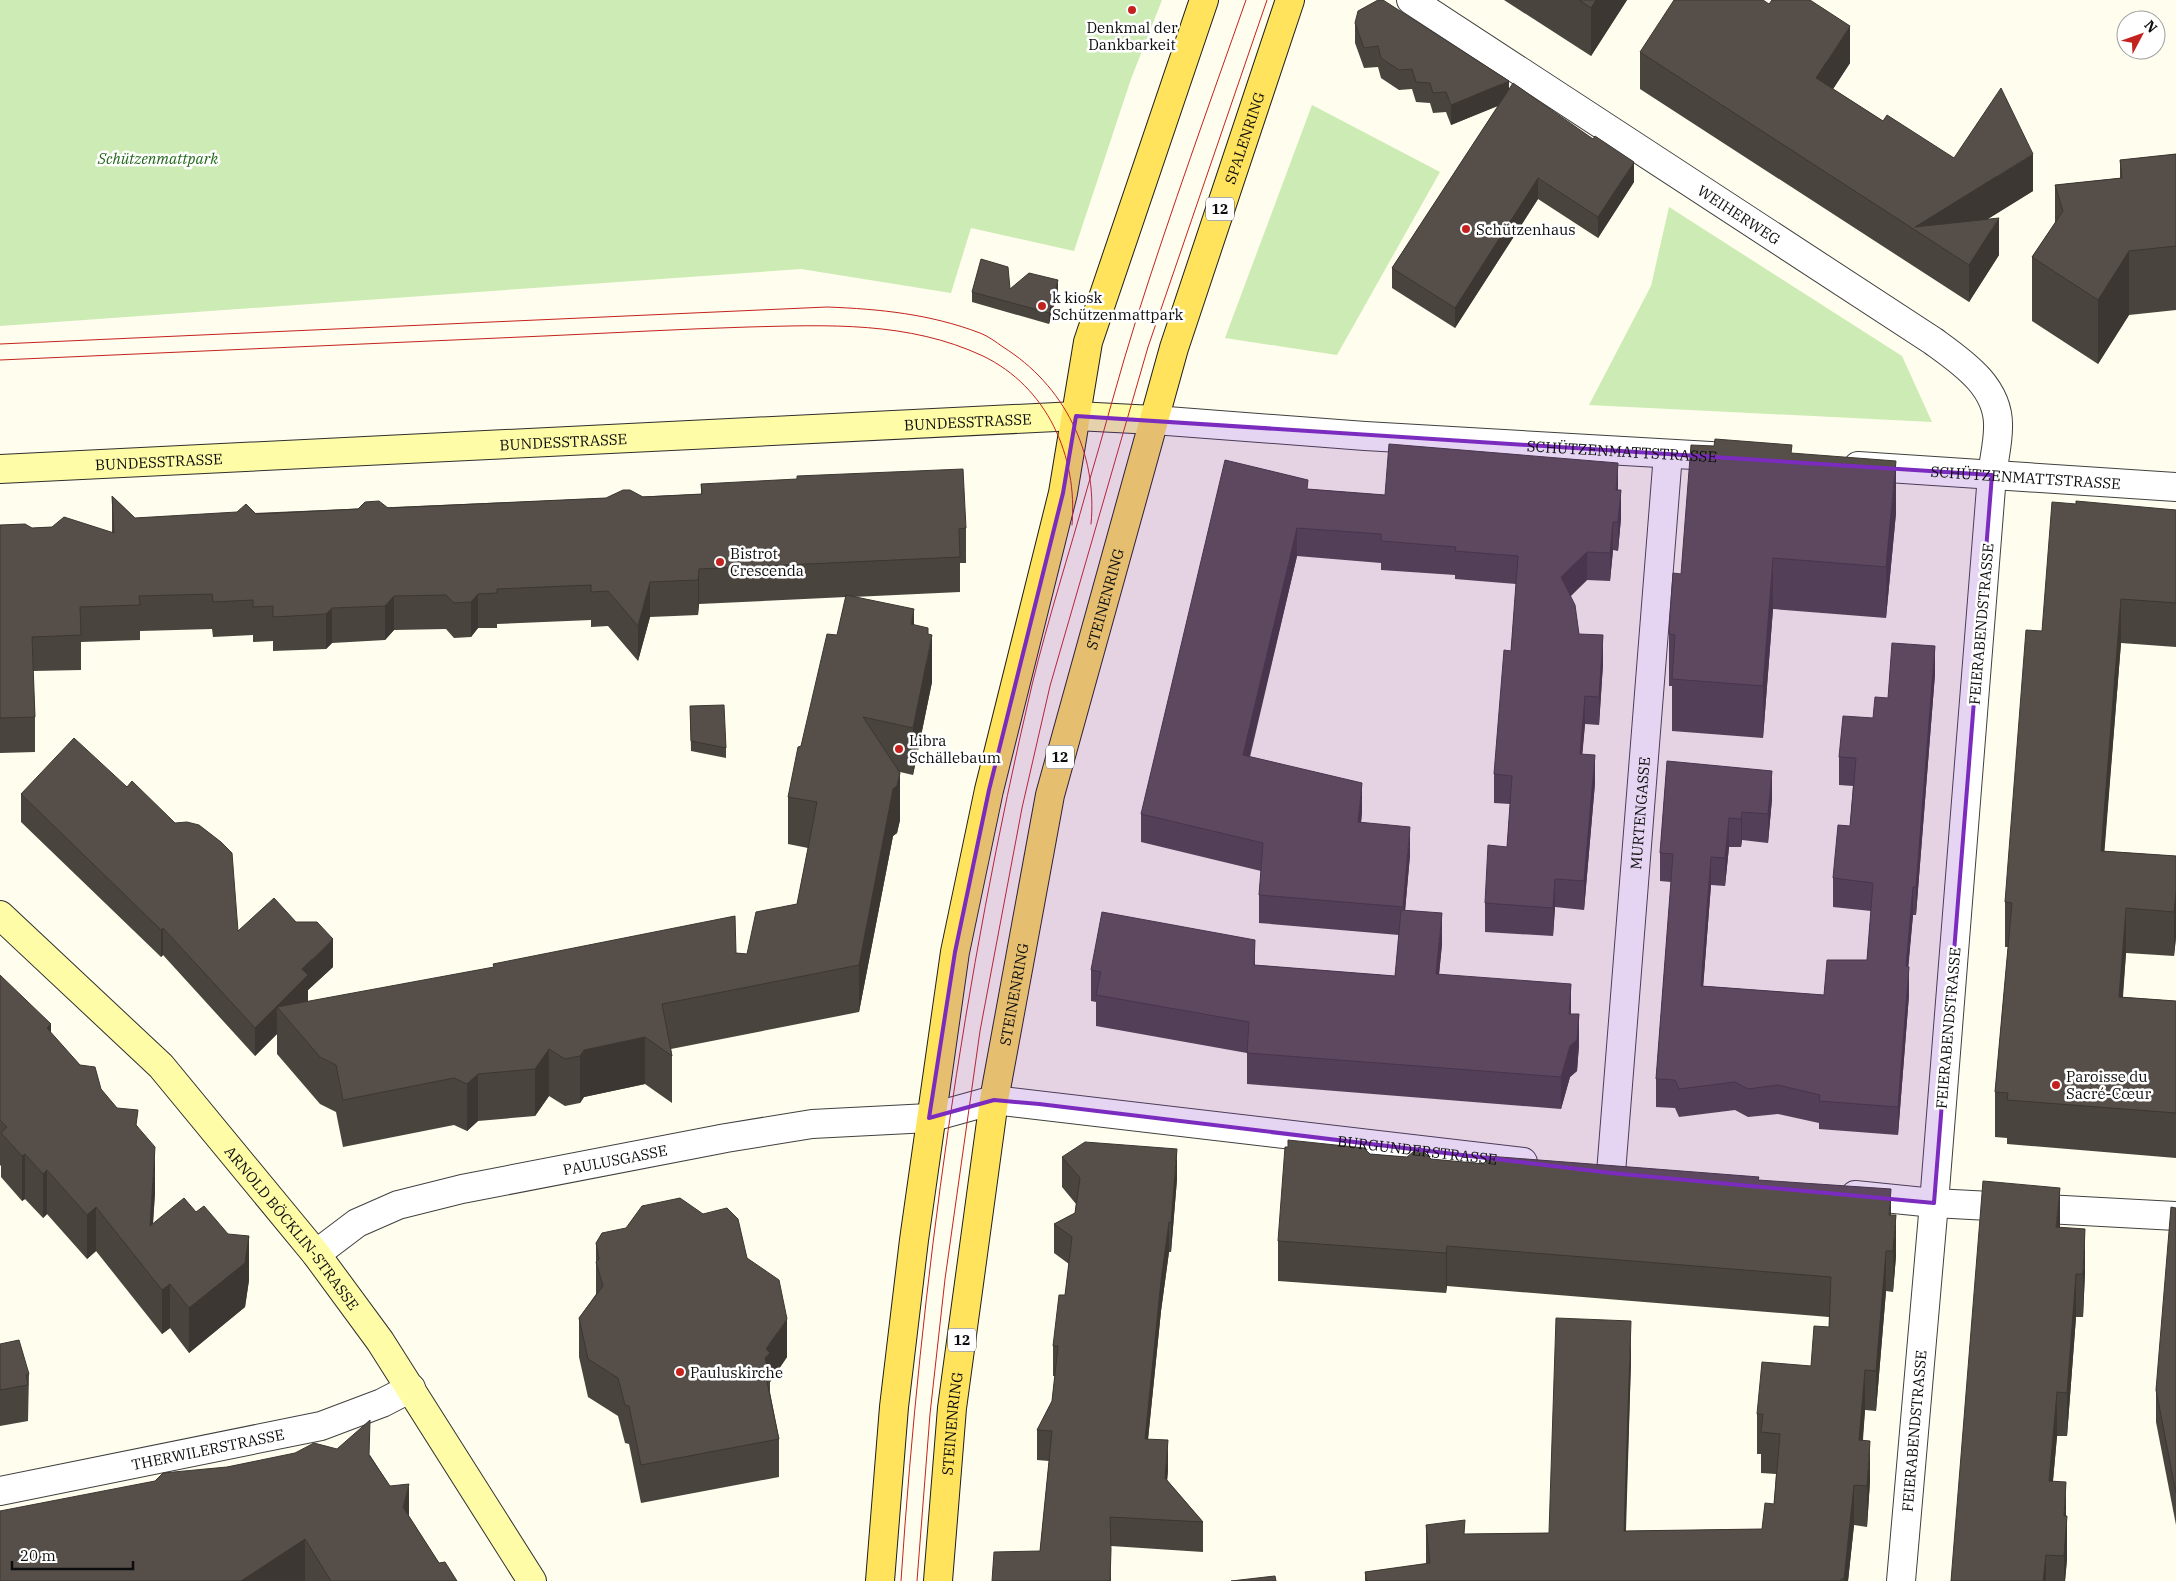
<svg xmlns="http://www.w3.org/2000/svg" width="2176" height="1581" font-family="'IBM Plex Serif',serif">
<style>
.park{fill:#cdebb4}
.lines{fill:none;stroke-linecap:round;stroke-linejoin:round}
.street-casing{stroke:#404040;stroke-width:30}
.secondary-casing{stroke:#2f2f2f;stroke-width:30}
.primary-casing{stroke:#1e1e1e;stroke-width:30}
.street{stroke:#fff;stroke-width:28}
.secondary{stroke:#fffca8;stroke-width:28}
.primary{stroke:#ffe35d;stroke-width:28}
.tram{stroke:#c4221e;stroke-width:1}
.wall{fill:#4a443f}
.shaded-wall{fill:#3c3733}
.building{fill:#564f49;stroke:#3c3733}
.marked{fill:#7b2cbf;fill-opacity:0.2;stroke:#7b2cbf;stroke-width:4;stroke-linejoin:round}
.poi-dot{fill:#c4221e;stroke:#fff;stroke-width:2}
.labels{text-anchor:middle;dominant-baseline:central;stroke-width:5;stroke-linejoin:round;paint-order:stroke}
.shield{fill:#fff;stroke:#565656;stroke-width:1}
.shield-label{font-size:14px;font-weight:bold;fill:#0d0d0d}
.poi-label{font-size:15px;fill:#0d0d0d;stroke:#fff;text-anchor:start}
.street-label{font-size:15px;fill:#0d0d0d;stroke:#fff}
.park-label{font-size:15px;font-style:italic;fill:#24681a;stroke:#fff}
</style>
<rect width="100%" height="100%" fill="#fffded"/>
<g class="park">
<polygon points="0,0 1162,0 1131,79 1074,251 971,228 951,293 801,269 0,326"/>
<polygon points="1312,105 1440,172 1337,355 1225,338"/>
<polygon points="1669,207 1902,356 1932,422 1589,405 1651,286"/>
</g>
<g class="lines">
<defs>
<g id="street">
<path id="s1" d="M 1411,0 L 1933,341 C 1962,362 2000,387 1998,428 C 1998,443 1994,459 1992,475 L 1934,1203 L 1901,1581"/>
<path id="s2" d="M 1154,420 L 1365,436 L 1728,457"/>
<path id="s3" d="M 1858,466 L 2176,487"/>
<path id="s4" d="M 1611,1173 L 1668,454"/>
<polyline points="1855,1195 1934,1203 2176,1216"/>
<path id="s5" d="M 316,1254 L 357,1223 L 398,1205 L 462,1189 L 726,1138 L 812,1124 L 929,1118 L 994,1100 L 1523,1162"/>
<path id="s6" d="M 0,1491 L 321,1426 L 382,1403 L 411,1388"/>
</g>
<g id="secondary">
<path id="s7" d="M 0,469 L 1076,416 L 1154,420"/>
<path id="s8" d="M 0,915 L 161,1066 L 316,1254 L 380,1341 L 532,1581"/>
</g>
<g id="primary">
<polyline points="880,1581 894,1407 914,1240 955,952 989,790 1063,493 1088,342 1204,0"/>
<path id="s9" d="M 938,1581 L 952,1408 L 994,1100 L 1050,795 L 1174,348 L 1290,0"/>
</g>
</defs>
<use href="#street" class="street-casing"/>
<use href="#secondary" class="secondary-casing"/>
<use href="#primary" class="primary-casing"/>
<use href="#street" class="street"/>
<use href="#secondary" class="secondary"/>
<use href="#primary" class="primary"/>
<g class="tram">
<path d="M 0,344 L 827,307 C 880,309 930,314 980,333 C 988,336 996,342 1003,347 C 1064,385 1098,453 1091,524"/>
<path d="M 0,360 C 181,352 363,344 544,336 C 612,333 680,329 748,327 C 828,325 908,321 983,356 C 1047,387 1078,456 1072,525"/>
<path d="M 901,1581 C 921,1280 963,979 1032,685 C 1048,619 1069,554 1087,489 C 1104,432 1119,374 1137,317 C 1171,210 1209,105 1246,0"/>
<polyline points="917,1581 930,1414 945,1279 980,1031 1022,808 1050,686 1148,347 1267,0"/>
</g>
</g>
<g class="wall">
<polygon points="1504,0 1627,0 1591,56"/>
<polygon points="1355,23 1509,89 1634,182 1598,238 1538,199 1455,328 1392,288 1392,268 1498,106 1451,125 1446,112 1433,113 1430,103 1416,102 1412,89 1399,90 1381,78 1378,67 1364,68 1355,43"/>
<polygon points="1640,52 1850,63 1833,89 1883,121 1954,158 2033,191 1988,219 1999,255 1969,302 1640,89"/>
<polygon points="2176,154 2176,310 2129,315 2098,364 2032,321 2032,257 2055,223 2055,185 2120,178 2120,160"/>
<polygon points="1010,289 1058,290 1049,324 972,302 972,292"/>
<polygon points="1792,453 1896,513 1886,618 1773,609 1763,738 1672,731 1672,686 1669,686 1669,634 1681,574"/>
<polygon points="701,484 966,528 966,563 960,563 960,592 853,597 914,625 932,682 913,775 900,772 900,820 897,833 893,836 859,1012 671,1049 672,1056 672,1103 645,1084 584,1097 580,1103 565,1106 549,1096 535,1116 478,1121 467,1131 454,1125 343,1147 336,1112 320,1104 277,1054 277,1034 255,1056 163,955 161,957 21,822 21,794 238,931 333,967 308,990 308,1002 736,953 747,954 797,904 808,848 788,844 788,797 801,746 837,635 846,597 699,604 698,615 650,617 638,661 608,626 591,627 591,620 497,624 497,628 478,628 471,637 454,638 446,629 394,630 385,640 332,643 326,649 273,651 273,641 253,642 253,635 213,637 212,629 140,631 140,640 81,642 81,670 33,671 35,717 35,752 0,753 0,525 32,528 52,527 112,533 112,496 135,518 701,494"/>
<polygon points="1308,489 1385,495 1618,490 1621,518 1618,551 1613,550 1610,581 1587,580 1570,596 1579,634 1603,664 1599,725 1585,724 1582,754 1595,783 1584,910 1555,907 1553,936 1485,932 1485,903 1507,847 1510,804 1494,803 1494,774 1511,651 1516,584 1455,579 1455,575 1381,570 1381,563 1297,556 1250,757 1362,812 1361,823 1410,855 1405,910 1442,944 1439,974 1571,1014 1579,1045 1577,1071 1570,1077 1561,1109 1247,1084 1247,1053 1096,1026 1096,1002 1091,1001 1091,970 1255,965 1395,976 1399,935 1259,923 1259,895 1261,871 1141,842 1141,814"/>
<polygon points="2076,504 2176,510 2176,647 2121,643 2104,851 2176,856 2176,937 2174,956 2126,953 2123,997 2176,1001 2176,1158 2007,1144 2007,1138 1995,1137 1995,1092 2008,947 2005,947 2005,902 2042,631"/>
<polygon points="1935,674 1916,915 1913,915 1908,966 1909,995 1898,1135 1819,1129 1819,1123 1778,1114 1748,1117 1735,1110 1679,1117 1675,1108 1656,1107 1656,1079 1671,882 1660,881 1660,853 1667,761 1772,799 1768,843 1742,840 1741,847 1729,847 1725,886 1711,885 1703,986 1824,995 1867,960 1871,911 1833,907 1833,878 1850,826 1853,786 1839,785 1839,757 1873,718 1888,698"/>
<polygon points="690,706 726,748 726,758 691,751"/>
<polygon points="0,975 117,1108 138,1127 155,1192 153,1223 249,1280 245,1307 189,1353 170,1328 162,1334 96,1251 87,1259 47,1214 43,1218 25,1199 22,1201 1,1177 1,1166 0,1165"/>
<polygon points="1370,1154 1486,1164 1759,1180 1891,1215 1896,1256 1893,1292 1886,1291 1876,1411 1865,1410 1863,1440 1870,1481 1867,1527 1854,1525 1848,1581 1365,1581 1365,1572 1426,1564 1426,1525 1465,1534 1549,1533 1631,1361 1626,1531 1762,1529 1774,1504 1776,1474 1761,1473 1761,1454 1757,1454 1757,1414 1811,1366 1829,1327 1829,1317 1447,1286 1446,1293 1278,1281 1278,1241"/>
<polygon points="1062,1157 1177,1179 1171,1252 1169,1252 1161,1311 1148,1439 1168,1470 1167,1480 1203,1522 1203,1552 1111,1546 1040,1551 1049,1461 1037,1460 1037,1430 1052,1401 1055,1376 1053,1376 1053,1346 1065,1295 1069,1264 1054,1253 1054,1224 1075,1213 1076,1204 1062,1187"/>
<polygon points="2176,1208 2176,1525 2156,1422 2156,1390"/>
<polygon points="2060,1227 2085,1272 2083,1317 2076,1317 2067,1436 2057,1436 2053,1481 2066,1516 2067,1559 2065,1581 1951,1581"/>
<polygon points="596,1243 747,1258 787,1357 770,1382 770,1392 779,1439 779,1477 641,1503 629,1444 625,1443 618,1416 588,1397 579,1357 579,1318 596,1294"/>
<polygon points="0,1344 29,1374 28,1421 0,1426"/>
<polygon points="337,1449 370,1455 439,1563 457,1581 0,1581 227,1467"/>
</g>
<g class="shaded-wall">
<polygon points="1596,0 1627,0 1591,56 1591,8"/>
<polygon points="1850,26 1850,63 1816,115 1816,78"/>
<polygon points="1509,81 1509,101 1451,125 1451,105"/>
<polygon points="2033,154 2033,191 1942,247 1915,227"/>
<polygon points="1634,162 1634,182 1598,238 1598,217"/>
<polygon points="1538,178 1538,199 1455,328 1455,308"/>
<polygon points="1999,218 1999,255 1969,302 1969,265"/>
<polygon points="2129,251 2129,315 2098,364 2098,300"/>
<polygon points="1058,280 1058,290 1049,324 1049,313"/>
<polygon points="1896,461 1896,513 1886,618 1886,567"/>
<polygon points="1618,463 1618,491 1616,490"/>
<polygon points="1621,490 1621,518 1618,551 1618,522"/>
<polygon points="1613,522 1613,550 1610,581 1610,553"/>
<polygon points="1297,528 1297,556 1243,783 1243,755"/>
<polygon points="1587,552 1587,580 1561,606 1561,577"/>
<polygon points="1773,558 1773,609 1763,738 1763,686"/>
<polygon points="699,569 699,604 698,615 698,580"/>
<polygon points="650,582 650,617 638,661 638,626"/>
<polygon points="478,594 478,628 471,637 471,602"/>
<polygon points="394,596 394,630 385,640 385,606"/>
<polygon points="2121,599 2121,643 2101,895 2101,851"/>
<polygon points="332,608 332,643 326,649 326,614"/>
<polygon points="914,609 914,656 911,624"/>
<polygon points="932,635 932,682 913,775 913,728"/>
<polygon points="1603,635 1603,664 1599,725 1599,697"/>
<polygon points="1935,646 1935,674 1916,915 1916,887"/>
<polygon points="1585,696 1585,724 1580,782 1580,754"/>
<polygon points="1595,755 1595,783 1584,910 1584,881"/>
<polygon points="1772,771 1772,799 1768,843 1768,814"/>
<polygon points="900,773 900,820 897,833 893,836 859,1012 859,965 893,789"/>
<polygon points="1362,783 1362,812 1358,851 1358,822"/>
<polygon points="1742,812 1742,840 1741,847 1741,819"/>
<polygon points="1729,818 1729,847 1725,886 1725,858"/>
<polygon points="1410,827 1410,855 1403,935 1403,907"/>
<polygon points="1711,857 1711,885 1701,1015 1701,986"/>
<polygon points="1555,879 1555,907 1553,936 1553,908"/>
<polygon points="1913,887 1913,915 1906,994 1906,966"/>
<polygon points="2176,892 2176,937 2174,956 2174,912"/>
<polygon points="2126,908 2126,953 2119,1041 2119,997"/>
<polygon points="1442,913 1442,944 1436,1005 1436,974"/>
<polygon points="163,928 163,955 161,957 161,930"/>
<polygon points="333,939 333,967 308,990 308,1003 277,1007 277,1034 255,1056 255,1028 302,969"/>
<polygon points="1255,940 1255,971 1254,965"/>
<polygon points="1909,967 1909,995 1898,1135 1898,1107"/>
<polygon points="1571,984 1571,1015 1569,1014"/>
<polygon points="1579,1014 1579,1045 1577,1071 1570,1077 1561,1109 1561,1077"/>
<polygon points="51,1024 51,1069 47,1028"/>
<polygon points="645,1037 645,1084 584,1097 580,1103 580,1056 584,1050"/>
<polygon points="549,1049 549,1096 535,1116 535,1069"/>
<polygon points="478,1074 478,1121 467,1131 467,1084"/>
<polygon points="155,1147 155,1192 150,1270 150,1226"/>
<polygon points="1177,1149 1177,1179 1171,1252 1171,1223"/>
<polygon points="25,1154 25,1199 22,1201 22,1156"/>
<polygon points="47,1170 47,1214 43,1218 43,1174"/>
<polygon points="2060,1188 2060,1232 2056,1227"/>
<polygon points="1891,1189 1891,1229 1889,1215"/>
<polygon points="96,1207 96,1251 87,1259 87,1215"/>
<polygon points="1896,1215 1896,1256 1893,1292 1893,1251"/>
<polygon points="1169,1222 1169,1252 1161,1311 1145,1469 1145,1439 1161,1281"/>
<polygon points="2085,1229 2085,1272 2083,1317 2083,1274"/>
<polygon points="249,1236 249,1280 245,1307 189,1353 189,1308"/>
<polygon points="1447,1246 1447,1286 1446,1293 1446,1253"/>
<polygon points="1886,1251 1886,1291 1876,1411 1876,1371"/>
<polygon points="2076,1274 2076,1317 2067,1436 2067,1393"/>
<polygon points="170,1284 170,1328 162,1334 162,1290"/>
<polygon points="787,1319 787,1357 770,1382 770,1392 770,1377 766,1377 765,1358 766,1349"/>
<polygon points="1631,1321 1631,1361 1624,1571 1624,1531"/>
<polygon points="1865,1370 1865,1410 1859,1480 1859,1440"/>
<polygon points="2057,1392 2057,1436 2049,1524 2049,1481"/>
<polygon points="1168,1440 1168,1470 1165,1508 1165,1478"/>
<polygon points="1870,1441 1870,1481 1867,1527 1867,1486"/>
<polygon points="2066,1482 2066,1526 2067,1516 2067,1559 2065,1581 2064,1581 2064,1516"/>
<polygon points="409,1484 409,1530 403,1507"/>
<polygon points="1854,1485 1854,1525 1848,1581 1844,1581"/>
<polygon points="305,1539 305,1581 241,1581"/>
<polygon points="1111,1550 1111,1581 1110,1581"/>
<polygon points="2046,1555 2046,1581 2043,1581"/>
</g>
<g class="building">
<polygon points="1378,0 1383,0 1509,81 1451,105 1446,92 1433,93 1430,83 1416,82 1412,69 1399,70 1381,58 1378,46 1364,48 1355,23 1358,11"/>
<polygon points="1579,0 1596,0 1591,8"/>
<polygon points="1674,0 1763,0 1769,4 1772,0 1810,0 1850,26 1816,78 1883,121 1887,115 1954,158 2001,88 2033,154 1915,227 1999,218 1969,265 1640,52"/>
<polygon points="1513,83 1593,139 1595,136 1634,162 1598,217 1538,178 1455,308 1392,268"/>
<polygon points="2176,154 2176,246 2129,251 2098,300 2032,257 2063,211 2055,185 2122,178 2120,160"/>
<polygon points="981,259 1008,267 1010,289 1029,273 1058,280 1049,313 972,292"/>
<polygon points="1715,439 1792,445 1791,453 1896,461 1886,567 1773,558 1763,686 1672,679 1675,635 1669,634 1670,616 1673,573 1681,574 1691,445 1714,446"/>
<polygon points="1389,444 1618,463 1616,490 1621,490 1618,522 1613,522 1610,553 1587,552 1561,577 1575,605 1579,634 1603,635 1599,697 1585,696 1580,754 1595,755 1584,881 1555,879 1553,908 1485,903 1488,845 1507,847 1512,776 1494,774 1504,650 1511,651 1518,556 1455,551 1456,547 1381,541 1381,534 1297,528 1243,755 1362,783 1358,822 1410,827 1403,907 1259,895 1263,843 1141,814 1225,460 1308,480 1307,489 1385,495"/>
<polygon points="963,469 966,528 959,529 960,557 699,569 698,580 650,582 638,626 608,591 591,592 591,585 497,589 497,593 478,594 471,602 454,603 446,595 394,596 385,606 332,608 326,614 273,617 273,606 253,607 253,600 213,602 212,594 139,596 140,605 80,607 81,635 32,637 35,717 0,718 0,525 25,524 32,528 52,527 64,517 114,533 112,496 135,518 237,512 246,504 256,514 358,509 365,502 379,501 388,508 606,498 623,490 630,490 643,497 702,494 701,484 797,479 797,476"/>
<polygon points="2076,501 2176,510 2176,603 2121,599 2101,851 2176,856 2176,892 2174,912 2126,908 2119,997 2176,1001 2176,1113 2007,1100 2008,1093 1995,1092 2012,903 2005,902 2026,630 2042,631 2052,502 2076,504"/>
<polygon points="846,595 914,609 911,624 928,628 928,634 932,635 913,728 863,717 900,773 897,786 893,789 859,965 662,1004 672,1056 645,1037 584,1050 580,1056 565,1059 549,1049 535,1069 478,1074 467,1084 454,1078 343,1100 336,1065 320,1057 277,1007 494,967 493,964 735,916 736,953 747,954 756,912 797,904 817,802 788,797 798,747 801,746 827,634 837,635"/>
<polygon points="1892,643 1935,646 1916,887 1913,887 1906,966 1909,967 1898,1107 1819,1101 1820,1095 1778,1085 1748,1089 1735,1082 1679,1089 1675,1080 1656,1079 1673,854 1660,853 1667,761 1772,771 1768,814 1742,812 1741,819 1729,818 1725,858 1711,857 1701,986 1824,995 1827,960 1867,960 1873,883 1833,878 1838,825 1850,826 1856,758 1839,757 1843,716 1873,718 1875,697 1888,698"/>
<polygon points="724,705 726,748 691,741 690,706"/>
<polygon points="74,738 127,787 132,781 175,823 187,822 199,825 221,842 232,853 238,931 274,898 296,922 317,922 333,939 302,969 308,975 255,1028 163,928 161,930 21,794"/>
<polygon points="1401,910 1442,913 1436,974 1571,984 1569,1014 1579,1014 1577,1040 1570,1046 1561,1077 1247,1053 1249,1022 1096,995 1101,972 1091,970 1102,912 1255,940 1254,965 1395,976"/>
<polygon points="0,975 51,1024 47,1028 80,1065 95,1067 101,1089 117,1108 138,1110 136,1125 155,1147 150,1226 184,1198 196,1212 204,1206 228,1234 249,1236 245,1263 189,1308 170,1284 162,1290 96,1207 87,1215 47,1170 43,1174 25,1154 22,1156 1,1133 7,1127 0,1120"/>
<polygon points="1288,1140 1364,1148 1370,1154 1407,1157 1419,1147 1431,1159 1486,1164 1487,1156 1759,1177 1758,1180 1891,1189 1889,1215 1896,1215 1893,1251 1886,1251 1876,1371 1865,1370 1859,1440 1870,1441 1867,1486 1854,1485 1844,1579 1841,1579 1841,1581 1367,1581 1365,1572 1430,1563 1426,1525 1465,1520 1464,1534 1549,1533 1556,1318 1631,1321 1624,1531 1762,1529 1765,1503 1774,1504 1780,1434 1761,1432 1763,1414 1757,1414 1762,1362 1811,1366 1814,1326 1829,1327 1831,1277 1447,1246 1446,1253 1278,1241 1285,1147 1288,1147"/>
<polygon points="1085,1142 1177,1149 1171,1223 1169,1222 1161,1281 1145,1439 1168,1440 1165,1478 1203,1522 1110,1517 1111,1550 1110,1581 992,1581 994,1552 1040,1551 1052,1431 1037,1430 1052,1401 1058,1346 1053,1346 1059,1295 1065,1295 1072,1237 1054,1224 1075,1213 1080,1178 1062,1157"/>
<polygon points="1983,1181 2060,1188 2056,1227 2085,1229 2083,1274 2076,1274 2067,1393 2057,1392 2049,1481 2066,1482 2064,1516 2067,1516 2064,1556 2046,1555 2043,1581 1951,1581"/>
<polygon points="680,1198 703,1214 727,1208 738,1219 747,1258 779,1280 787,1319 766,1349 770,1353 765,1358 770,1377 766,1377 779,1439 641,1465 629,1406 625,1405 618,1378 588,1359 579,1318 603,1286 596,1262 599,1259 596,1243 602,1233 626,1228 642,1206"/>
<polygon points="2171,1207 2176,1208 2176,1493 2156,1390"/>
<polygon points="19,1340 29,1374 26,1375 28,1385 0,1390 0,1344"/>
<polygon points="370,1420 369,1455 390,1486 409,1484 403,1507 439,1563 445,1562 457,1581 331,1581 305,1539 241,1581 0,1581 0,1511 155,1481 163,1473 227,1467 295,1453 314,1443 337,1449"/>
<polygon points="1275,1576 1276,1581 1231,1581"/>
</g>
<path class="marked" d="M 1076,416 L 1992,475 L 1934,1203 L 1611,1173 L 1039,1104 L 994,1100 L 929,1118 L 955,952 L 989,790 L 1063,493 Z"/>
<g class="poi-dot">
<circle cx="1132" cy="10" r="5"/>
<circle cx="1466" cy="229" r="5"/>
<circle cx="1042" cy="306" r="5"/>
<circle cx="720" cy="562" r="5"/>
<circle cx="899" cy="749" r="5"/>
<circle cx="2056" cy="1085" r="5"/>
<circle cx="680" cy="1372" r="5"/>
</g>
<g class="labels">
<g class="shield">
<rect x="1206" y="197.5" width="28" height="23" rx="4"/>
<rect x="1046" y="745.5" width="28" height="23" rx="4"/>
<rect x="948" y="1328.5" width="28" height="23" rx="4"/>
</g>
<g class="shield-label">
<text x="1220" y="209">12</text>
<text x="1060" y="757">12</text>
<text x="962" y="1340">12</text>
</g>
<g class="poi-label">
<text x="1132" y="27" text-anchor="middle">Denkmal der<tspan x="1132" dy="17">Dankbarkeit</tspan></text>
<text x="1476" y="229">Schützenhaus</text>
<text x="1052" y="297">k kiosk<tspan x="1052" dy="17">Schützenmattpark</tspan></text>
<text x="730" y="553">Bistrot<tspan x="730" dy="17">Crescenda</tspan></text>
<text x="909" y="740">Libra<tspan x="909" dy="17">Schällebaum</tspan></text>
<text x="2066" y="1076">Paroisse du<tspan x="2066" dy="17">Sacré-Cœur</tspan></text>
<text x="690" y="1372">Pauluskirche</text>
</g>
<g class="street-label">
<text stroke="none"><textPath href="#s9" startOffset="1480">SPALENRING</textPath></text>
<text stroke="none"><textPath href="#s1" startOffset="392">WEIHERWEG</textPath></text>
<text stroke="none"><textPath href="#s7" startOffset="969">BUNDESSTRASSE</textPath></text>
<text stroke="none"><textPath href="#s7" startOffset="564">BUNDESSTRASSE</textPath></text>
<text stroke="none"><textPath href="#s2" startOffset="469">SCHÜTZENMATTSTRASSE</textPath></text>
<text stroke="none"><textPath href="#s7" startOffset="159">BUNDESSTRASSE</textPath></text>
<text stroke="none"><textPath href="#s3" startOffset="168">SCHÜTZENMATTSTRASSE</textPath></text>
<text stroke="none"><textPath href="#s9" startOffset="998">STEINENRING</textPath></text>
<text transform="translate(1981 624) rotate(-85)">FEIERABENDSTRASSE</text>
<text stroke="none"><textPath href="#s4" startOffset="361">MURTENGASSE</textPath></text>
<text stroke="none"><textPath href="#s9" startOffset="592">STEINENRING</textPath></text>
<text transform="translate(1948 1028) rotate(-85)">FEIERABENDSTRASSE</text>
<text stroke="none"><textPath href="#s5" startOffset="1129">BURGUNDERSTRASSE</textPath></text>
<text stroke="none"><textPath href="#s5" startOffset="318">PAULUSGASSE</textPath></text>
<text stroke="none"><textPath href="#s8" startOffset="429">ARNOLD BÖCKLIN-STRASSE</textPath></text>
<text stroke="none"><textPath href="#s9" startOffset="158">STEINENRING</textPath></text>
<text transform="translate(1914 1431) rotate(-85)">FEIERABENDSTRASSE</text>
<text stroke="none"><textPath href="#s6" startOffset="212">THERWILERSTRASSE</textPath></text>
</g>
<g class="park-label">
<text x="158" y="158">Schützenmattpark</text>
</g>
</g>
<g transform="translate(2141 35) rotate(49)"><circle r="24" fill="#ffffff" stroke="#9e9e9e"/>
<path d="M0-4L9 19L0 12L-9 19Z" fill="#c4221e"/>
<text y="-8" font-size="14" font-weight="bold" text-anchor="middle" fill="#0d0d0d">N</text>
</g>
<path d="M12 1561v8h121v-8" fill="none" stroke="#0d0d0d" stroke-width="2.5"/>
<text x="20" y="1561" font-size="15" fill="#0d0d0d" stroke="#ffffff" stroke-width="4" paint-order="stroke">20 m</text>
</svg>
